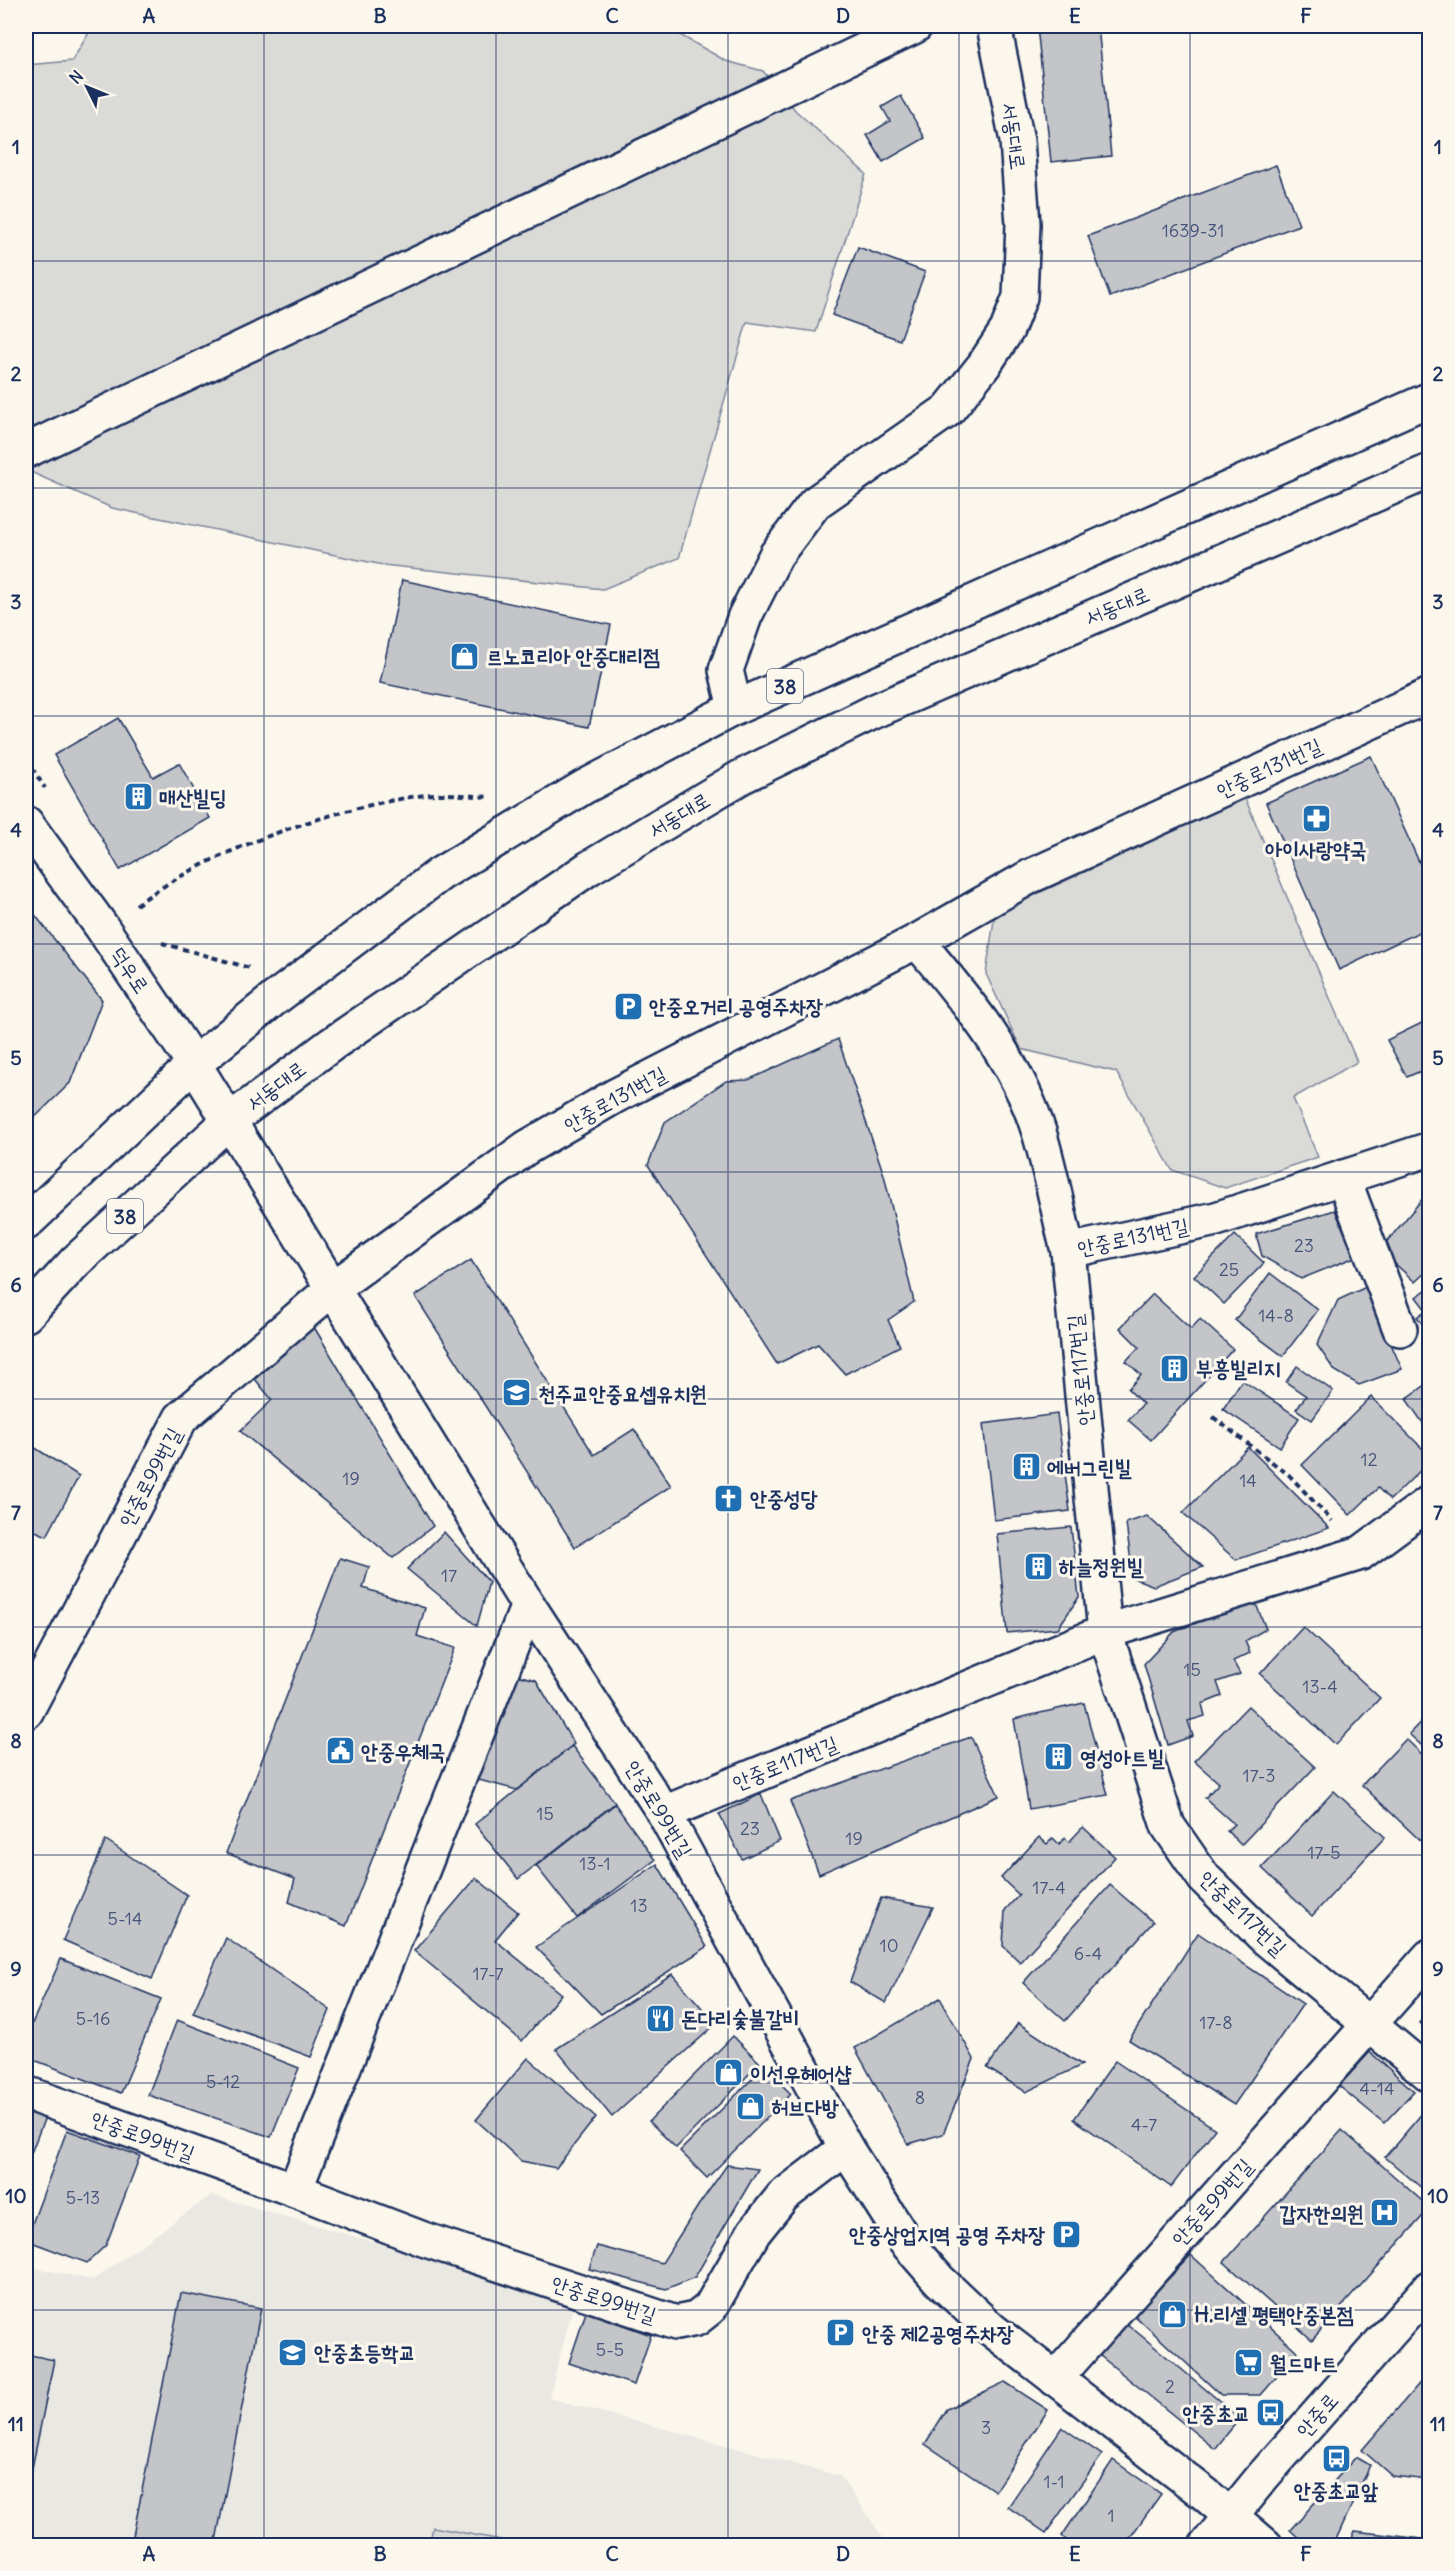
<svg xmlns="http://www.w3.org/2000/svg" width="1455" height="2571" font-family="Delius,'Poor Story',sans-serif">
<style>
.built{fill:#eae8e2}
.green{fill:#dadad7;stroke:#7a849a;stroke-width:1.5}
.building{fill:#c3c5c9;stroke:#1b2f5e;stroke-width:1.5}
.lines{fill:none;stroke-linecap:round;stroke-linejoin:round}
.minor-casing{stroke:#1b2f5e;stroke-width:38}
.major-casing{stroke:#1b2f5e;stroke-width:38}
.path{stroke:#1b2f5e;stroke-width:4;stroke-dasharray:6 4.5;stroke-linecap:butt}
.minor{stroke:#fbf7ec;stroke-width:33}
.major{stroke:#fbf7ec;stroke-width:33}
.grid{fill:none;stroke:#1b2f5e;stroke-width:1.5;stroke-opacity:0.55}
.labels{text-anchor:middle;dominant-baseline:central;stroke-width:6;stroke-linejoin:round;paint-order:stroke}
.number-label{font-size:18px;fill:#455479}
.shield{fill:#fbf7ec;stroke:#5e6b89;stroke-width:1.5}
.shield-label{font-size:20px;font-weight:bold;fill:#1b2f5e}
.street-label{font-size:21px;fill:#1b2f5e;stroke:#fbf7ec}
.poi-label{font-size:21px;font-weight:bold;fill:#1b2f5e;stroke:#fbf7ec;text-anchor:start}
.neatline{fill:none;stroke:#1b2f5e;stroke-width:2}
.grid-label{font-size:20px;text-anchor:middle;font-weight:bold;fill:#1b2f5e}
</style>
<rect width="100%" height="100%" fill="#fbf7ec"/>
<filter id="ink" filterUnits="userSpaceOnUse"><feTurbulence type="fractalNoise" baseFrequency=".0167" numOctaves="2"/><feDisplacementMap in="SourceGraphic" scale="12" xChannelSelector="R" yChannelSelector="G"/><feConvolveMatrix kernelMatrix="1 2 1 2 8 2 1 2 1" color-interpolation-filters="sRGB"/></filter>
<g filter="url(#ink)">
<polygon class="built" points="211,2195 394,2248 441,2265 573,2307 549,2398 840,2476 884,2539 883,2545 26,2545 26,2266 93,2280"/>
<g class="green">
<polygon points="93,26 664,26 726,61 763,71 796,111 866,174 816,332 747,322 679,558 603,589 383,565 112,508 26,470 26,65 72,61"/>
<polygon points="1245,798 1357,1062 1293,1098 1318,1157 1225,1188 1172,1170 1116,1072 1021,1049 986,974 995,913"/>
<polygon points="433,2527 527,2545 429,2545"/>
</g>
<g class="building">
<polygon points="1037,26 1098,26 1111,156 1051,162"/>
<polygon points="901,96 925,138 883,162 867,135 890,121 882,107"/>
<polygon points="1276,165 1299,225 1110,297 1088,236"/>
<polygon points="858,247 925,272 900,340 832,315"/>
<polygon points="402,580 611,625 589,727 380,683"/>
<polygon points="118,718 153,777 179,763 210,818 120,870 54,755"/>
<polygon points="1371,756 1430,886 1430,927 1339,970 1266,803"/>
<polygon points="32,911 102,1000 70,1083 26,1126 26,917"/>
<polygon points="1430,1019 1430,1067 1407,1077 1387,1040"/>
<polygon points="838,1039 884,1175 914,1302 888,1320 900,1346 845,1374 818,1344 777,1364 648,1165 665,1122 726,1081 748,1080"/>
<polygon points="1424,1197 1430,1201 1430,1268 1415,1282 1380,1250"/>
<polygon points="1335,1210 1355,1257 1301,1279 1262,1256 1256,1234"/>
<polygon points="1235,1235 1264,1263 1224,1304 1194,1276"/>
<polygon points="471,1260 594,1455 634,1429 671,1486 575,1547 415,1296"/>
<polygon points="1270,1273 1318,1310 1283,1356 1235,1320"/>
<polygon points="1366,1287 1402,1369 1359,1385 1334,1370 1317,1345 1338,1300"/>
<polygon points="1430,1287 1430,1334 1417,1317 1426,1310 1416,1297"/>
<polygon points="1153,1294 1191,1329 1200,1319 1233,1349 1151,1440 1128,1420 1143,1404 1128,1389 1141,1375 1126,1361 1139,1347 1120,1328"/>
<polygon points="314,1327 433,1526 393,1558 240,1431 272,1400 255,1379"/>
<polygon points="1297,1366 1333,1391 1312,1420 1296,1409 1306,1396 1286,1382"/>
<polygon points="1242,1380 1299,1418 1280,1447 1223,1409"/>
<polygon points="1430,1382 1430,1433 1406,1399"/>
<polygon points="1371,1397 1430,1456 1430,1461 1390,1500 1378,1488 1350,1515 1302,1465"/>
<polygon points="1057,1414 1070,1511 994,1520 983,1424"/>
<polygon points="26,1442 79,1476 47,1536 26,1527"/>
<polygon points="1248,1447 1329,1528 1236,1560 1183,1513"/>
<polygon points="1147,1516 1203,1567 1154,1586 1133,1578 1126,1523"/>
<polygon points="1071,1527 1079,1597 1058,1628 1007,1633 997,1534"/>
<polygon points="444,1532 489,1582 477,1626 407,1569"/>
<polygon points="340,1558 369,1567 363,1588 425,1608 417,1636 455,1648 346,1926 289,1902 295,1879 226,1853"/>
<polygon points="1254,1599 1266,1629 1245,1641 1250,1653 1233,1661 1240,1674 1217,1682 1222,1696 1202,1704 1205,1716 1188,1721 1193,1736 1168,1745 1144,1664 1174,1632"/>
<polygon points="1303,1627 1380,1698 1336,1745 1260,1674"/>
<polygon points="517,1675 536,1680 574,1744 517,1790 475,1779"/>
<polygon points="1084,1703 1108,1795 1029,1809 1014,1719"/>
<polygon points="1248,1706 1315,1767 1241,1845 1227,1831 1234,1824 1205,1798 1219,1783 1194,1761"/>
<polygon points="1430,1712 1430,1753 1409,1734"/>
<polygon points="971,1737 999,1796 819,1874 790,1801"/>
<polygon points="1406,1739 1430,1762 1430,1850 1362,1785"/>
<polygon points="572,1746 615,1803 518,1879 475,1824"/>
<polygon points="1334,1791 1385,1837 1312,1916 1262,1868"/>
<polygon points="761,1794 780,1841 742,1859 719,1814"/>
<polygon points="615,1804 655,1860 577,1918 536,1866"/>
<polygon points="1083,1827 1115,1857 1020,1962 1003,1946 1005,1910 1019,1895 1001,1878 1039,1837 1047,1844 1053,1838 1059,1844 1065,1838 1069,1842"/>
<polygon points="106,1840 187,1895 152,1979 63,1940"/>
<polygon points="657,1864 707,1947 601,2014 536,1947"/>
<polygon points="476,1878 518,1912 495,1940 561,1994 522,2041 414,1951"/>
<polygon points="1110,1885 1153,1922 1065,2021 1023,1983"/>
<polygon points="881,1898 933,1907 886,2003 850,1982"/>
<polygon points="1198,1933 1303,2004 1234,2105 1129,2040"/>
<polygon points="226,1938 330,2010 311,2057 193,2013"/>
<polygon points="61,1959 161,1999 121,2093 26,2057 26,2037"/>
<polygon points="672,1974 716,2024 612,2117 556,2049"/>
<polygon points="940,1998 974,2059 943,2134 908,2144 855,2048"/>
<polygon points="1430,2011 1430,2032 1420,2023"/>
<polygon points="177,2020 299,2068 271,2137 148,2095"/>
<polygon points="1018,2023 1082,2065 1026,2092 987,2068"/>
<polygon points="733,2036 760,2063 676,2148 649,2121"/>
<polygon points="1370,2052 1414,2091 1384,2123 1339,2086"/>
<polygon points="528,2058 596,2117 556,2168 521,2161 476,2120"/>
<polygon points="1115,2061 1215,2129 1171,2187 1074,2119"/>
<polygon points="764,2067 791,2094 707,2178 680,2151"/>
<polygon points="1430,2104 1430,2195 1385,2157"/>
<polygon points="26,2109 45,2117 26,2166"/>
<polygon points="67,2130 140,2156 106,2245 87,2263 26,2240"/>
<polygon points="1342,2130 1430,2208 1312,2340 1224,2262"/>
<polygon points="727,2165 758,2169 695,2277 666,2289 589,2269 597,2246 662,2263 698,2206"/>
<polygon points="1191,2255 1298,2352 1261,2395 1221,2395 1134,2315"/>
<polygon points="181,2293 261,2308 215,2546 131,2546"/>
<polygon points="586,2312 651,2335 634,2385 569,2363"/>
<polygon points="1126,2323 1240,2418 1215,2449 1099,2355"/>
<polygon points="26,2354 54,2360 26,2498"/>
<polygon points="1430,2371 1430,2480 1392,2476 1362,2450"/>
<polygon points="1005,2382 1048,2410 995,2491 925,2444 947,2409"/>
<polygon points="1062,2427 1102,2455 1046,2533 1008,2507"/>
<polygon points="1356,2457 1370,2465 1333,2546 1308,2546 1290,2530"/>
<polygon points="1113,2460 1161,2494 1124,2546 1072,2546 1062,2536"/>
<polygon points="1355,2531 1430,2540 1430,2546 1349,2546"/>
</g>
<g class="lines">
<defs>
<g id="minor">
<polyline points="26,451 915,26"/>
<polyline points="735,708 726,670 745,616 776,555 815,503 948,410 984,365 1007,330 1020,297 1023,224 1017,141 994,26"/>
<polyline points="26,823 101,926 194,1064 528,1605 664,1813 846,2148 905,2241 939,2280 991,2329 1205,2494 1266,2546"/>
<path d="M 917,941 C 965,998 1016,1058 1039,1132 C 1051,1171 1058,1212 1068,1251 L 1216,1219 L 1430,1149"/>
<polyline points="1343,1177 1400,1329"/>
<polyline points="1068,1251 1105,1632 1168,1826 1204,1878 1264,1937 1430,2075"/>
<polyline points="26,1712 181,1418 332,1289 466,1192 526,1148 615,1096 917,941 1031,876 1430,695"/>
<polyline points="664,1813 1105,1632 1361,1553 1430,1502"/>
<polyline points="26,2093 295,2190 423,2239 676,2323 696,2319 710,2308 754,2232 783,2196 846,2148"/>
<polyline points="295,2190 528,1605"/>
<polyline points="1055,2379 1430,1956"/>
<polyline points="1206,2546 1264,2475 1430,2287"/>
</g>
<g id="major">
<polyline points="26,1223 194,1064 274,999 440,874 584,787 735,708 1430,399"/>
<polyline points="26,1315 76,1261 229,1121 332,1044 589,868 741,777 875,711 1430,471"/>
</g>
</defs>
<use href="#minor" class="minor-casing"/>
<use href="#major" class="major-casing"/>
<g class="path">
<polyline points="26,759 45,788"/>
<path d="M 136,905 C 210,850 334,807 425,795 C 445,792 469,796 489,797"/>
<polyline points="162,943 250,968"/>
<polyline points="1213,1417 1289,1475 1332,1521"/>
</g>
<use href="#minor" class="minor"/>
<use href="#major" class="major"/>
</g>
</g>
<path class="grid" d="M 264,26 L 264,2546M 496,26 L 496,2546M 728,26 L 728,2546M 959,26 L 959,2546M 1190,26 L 1190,2546M 26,261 L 1430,261M 26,488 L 1430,488M 26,716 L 1430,716M 26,944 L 1430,944M 26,1172 L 1430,1172M 26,1399 L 1430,1399M 26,1627 L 1430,1627M 26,1855 L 1430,1855M 26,2083 L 1430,2083M 26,2310 L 1430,2310"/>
<defs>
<symbol id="shop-square" viewBox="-11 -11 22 22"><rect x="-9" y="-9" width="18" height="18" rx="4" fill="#1f6fb2" stroke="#fbf7ec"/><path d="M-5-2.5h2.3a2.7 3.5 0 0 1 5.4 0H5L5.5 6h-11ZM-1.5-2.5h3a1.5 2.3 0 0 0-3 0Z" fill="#fff"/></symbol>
<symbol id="building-square" viewBox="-11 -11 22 22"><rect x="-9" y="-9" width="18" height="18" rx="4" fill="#1f6fb2" stroke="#fbf7ec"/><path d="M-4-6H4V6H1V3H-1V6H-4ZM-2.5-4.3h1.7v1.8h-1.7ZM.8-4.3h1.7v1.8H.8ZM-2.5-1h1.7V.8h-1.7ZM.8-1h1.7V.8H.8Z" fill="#fff"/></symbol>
<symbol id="pharmacy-square" viewBox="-11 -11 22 22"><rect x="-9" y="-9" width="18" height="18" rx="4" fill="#1f6fb2" stroke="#fbf7ec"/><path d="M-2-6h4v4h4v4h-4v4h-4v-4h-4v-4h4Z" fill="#fff"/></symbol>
<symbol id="parking-square" viewBox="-11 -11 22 22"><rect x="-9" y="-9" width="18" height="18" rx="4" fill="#1f6fb2" stroke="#fbf7ec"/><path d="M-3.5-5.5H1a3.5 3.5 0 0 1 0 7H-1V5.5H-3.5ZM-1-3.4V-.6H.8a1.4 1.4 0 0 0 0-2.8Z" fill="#fff"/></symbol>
<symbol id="school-square" viewBox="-11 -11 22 22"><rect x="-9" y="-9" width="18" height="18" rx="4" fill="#1f6fb2" stroke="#fbf7ec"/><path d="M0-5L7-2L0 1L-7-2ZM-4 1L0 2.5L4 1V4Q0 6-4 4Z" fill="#fff"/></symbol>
<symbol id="church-square" viewBox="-11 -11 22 22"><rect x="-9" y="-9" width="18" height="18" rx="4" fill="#1f6fb2" stroke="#fbf7ec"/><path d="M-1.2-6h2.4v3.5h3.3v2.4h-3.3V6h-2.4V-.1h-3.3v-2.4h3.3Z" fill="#fff"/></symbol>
<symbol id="civic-square" viewBox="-11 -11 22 22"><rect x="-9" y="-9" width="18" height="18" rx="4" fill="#1f6fb2" stroke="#fbf7ec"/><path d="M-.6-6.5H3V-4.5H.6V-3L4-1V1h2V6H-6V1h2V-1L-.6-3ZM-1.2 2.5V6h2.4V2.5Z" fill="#fff"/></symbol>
<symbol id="restaurant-square" viewBox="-11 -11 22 22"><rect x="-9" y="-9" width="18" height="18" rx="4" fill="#1f6fb2" stroke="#fbf7ec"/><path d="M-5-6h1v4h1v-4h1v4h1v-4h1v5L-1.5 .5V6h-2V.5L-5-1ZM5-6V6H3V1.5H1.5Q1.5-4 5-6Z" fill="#fff"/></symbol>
<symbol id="hospital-square" viewBox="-11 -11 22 22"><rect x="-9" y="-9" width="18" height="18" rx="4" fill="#1f6fb2" stroke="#fbf7ec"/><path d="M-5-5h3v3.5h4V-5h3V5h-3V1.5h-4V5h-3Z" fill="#fff"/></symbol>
<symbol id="supermarket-square" viewBox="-11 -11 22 22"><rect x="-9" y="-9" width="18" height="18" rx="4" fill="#1f6fb2" stroke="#fbf7ec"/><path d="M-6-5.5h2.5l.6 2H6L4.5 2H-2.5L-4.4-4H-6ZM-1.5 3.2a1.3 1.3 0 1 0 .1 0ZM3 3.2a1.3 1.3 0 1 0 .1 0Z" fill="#fff"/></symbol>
<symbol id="bus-square" viewBox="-11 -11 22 22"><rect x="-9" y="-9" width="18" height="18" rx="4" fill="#1f6fb2" stroke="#fbf7ec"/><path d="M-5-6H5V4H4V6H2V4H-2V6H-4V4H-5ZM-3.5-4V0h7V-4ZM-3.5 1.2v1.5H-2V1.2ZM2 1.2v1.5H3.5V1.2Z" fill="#fff"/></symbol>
</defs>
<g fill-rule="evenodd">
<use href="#shop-square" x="448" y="640" width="33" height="33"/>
<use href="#building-square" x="122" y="780" width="33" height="33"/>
<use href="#pharmacy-square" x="1300" y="802" width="33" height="33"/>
<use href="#parking-square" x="612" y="990" width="33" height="33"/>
<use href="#building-square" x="1158" y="1352" width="33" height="33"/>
<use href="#school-square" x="500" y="1376" width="33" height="33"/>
<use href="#building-square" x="1010" y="1450" width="33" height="33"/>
<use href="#church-square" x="712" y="1482" width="33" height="33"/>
<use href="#building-square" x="1022" y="1550" width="33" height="33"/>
<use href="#civic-square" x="324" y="1734" width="33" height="33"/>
<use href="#building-square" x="1042" y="1740" width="33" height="33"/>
<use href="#restaurant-square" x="644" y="2002" width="33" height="33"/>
<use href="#shop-square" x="712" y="2056" width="33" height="33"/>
<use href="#shop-square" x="734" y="2090" width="33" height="33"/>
<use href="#hospital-square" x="1368" y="2196" width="33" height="33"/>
<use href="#parking-square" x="1050" y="2218" width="33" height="33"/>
<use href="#shop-square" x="1156" y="2298" width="33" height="33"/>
<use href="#parking-square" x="824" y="2316" width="33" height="33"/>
<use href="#school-square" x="276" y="2336" width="33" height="33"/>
<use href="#supermarket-square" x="1232" y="2346" width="33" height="33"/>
<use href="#bus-square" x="1254" y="2396" width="33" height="33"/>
<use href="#bus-square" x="1320" y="2442" width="33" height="33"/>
</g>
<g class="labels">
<g class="number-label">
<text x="1193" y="230">1639-31</text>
<text x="1304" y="1245">23</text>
<text x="1229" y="1269">25</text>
<text x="1276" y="1315">14-8</text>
<text x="1369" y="1459">12</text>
<text x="351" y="1478">19</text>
<text x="1248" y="1480">14</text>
<text x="449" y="1575">17</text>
<text x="1192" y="1669">15</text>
<text x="1320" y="1686">13-4</text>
<text x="1259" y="1775">17-3</text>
<text x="545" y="1813">15</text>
<text x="750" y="1828">23</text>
<text x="854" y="1838">19</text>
<text x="1324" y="1852">17-5</text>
<text x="595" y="1863">13-1</text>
<text x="1049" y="1887">17-4</text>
<text x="639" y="1905">13</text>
<text x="125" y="1918">5-14</text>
<text x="889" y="1945">10</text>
<text x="1088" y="1953">6-4</text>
<text x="488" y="1973">17-7</text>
<text x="93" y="2018">5-16</text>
<text x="1216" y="2022">17-8</text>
<text x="223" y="2081">5-12</text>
<text x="1377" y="2088">4-14</text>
<text x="920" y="2097">8</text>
<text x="1144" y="2124">4-7</text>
<text x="83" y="2197">5-13</text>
<text x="610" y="2349">5-5</text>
<text x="1170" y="2386">2</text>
<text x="986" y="2427">3</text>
<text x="1054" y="2481">1-1</text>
<text x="1111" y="2515">1</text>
</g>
<g class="shield">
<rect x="767" y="669" width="36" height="34" rx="4.5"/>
<rect x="107" y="1199" width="36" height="34" rx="4.5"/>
</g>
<g class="shield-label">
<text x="785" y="686">38</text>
<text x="125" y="1216">38</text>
</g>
<g class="street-label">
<text transform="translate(1014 136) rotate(82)">서동대로</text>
<text transform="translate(1117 606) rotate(-23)">서동대로</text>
<text transform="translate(1269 768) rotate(-25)">안중로131번길</text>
<text transform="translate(679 815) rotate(-31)">서동대로</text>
<text transform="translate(130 970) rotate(56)">덕우로</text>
<text transform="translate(276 1086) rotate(-37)">서동대로</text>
<text transform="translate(615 1099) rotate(-29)">안중로131번길</text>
<text transform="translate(1133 1237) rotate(-12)">안중로131번길</text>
<text transform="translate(1080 1370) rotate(-96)">안중로117번길</text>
<text transform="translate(150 1477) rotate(-62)">안중로99번길</text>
<text transform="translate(785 1763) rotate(-22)">안중로117번길</text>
<text transform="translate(659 1809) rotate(59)">안중로99번길</text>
<text transform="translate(1243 1913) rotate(44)">안중로117번길</text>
<text transform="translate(143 2136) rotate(20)">안중로99번길</text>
<text transform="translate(1212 2202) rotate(-48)">안중로99번길</text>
<text transform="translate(604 2299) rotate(18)">안중로99번길</text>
<text transform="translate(1317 2415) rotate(-49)">안중로</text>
</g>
<g class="poi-label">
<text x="486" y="656">르노코리아 안중대리점</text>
<text x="159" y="797">매산빌딩</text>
<text x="1316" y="849" text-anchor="middle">아이사랑약국</text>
<text x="649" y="1006">안중오거리 공영주차장</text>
<text x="1196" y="1368">부흥빌리지</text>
<text x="538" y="1393">천주교안중요셉유치원</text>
<text x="1047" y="1467">에버그린빌</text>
<text x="750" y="1498">안중성당</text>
<text x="1059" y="1566">하늘정원빌</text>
<text x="361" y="1751">안중우체국</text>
<text x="1080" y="1757">영성아트빌</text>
<text x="681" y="2018">돈다리숯불갈비</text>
<text x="750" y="2073">이선우헤어샵</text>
<text x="771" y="2107">허브다방</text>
<text x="1364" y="2213" text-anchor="end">갑자한의원</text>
<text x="1045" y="2234" text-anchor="end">안중상업지역 공영 주차장</text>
<text x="1194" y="2314">H.리셀 평택안중본점</text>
<text x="862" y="2333">안중 제2공영주차장</text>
<text x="314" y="2352">안중초등학교</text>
<text x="1270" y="2363">월드마트</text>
<text x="1250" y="2413" text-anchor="end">안중초교</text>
<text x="1336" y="2490" text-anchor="middle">안중초교앞</text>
</g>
</g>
<rect width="1455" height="2571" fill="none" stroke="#fbf7ec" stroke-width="66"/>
<g transform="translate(87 87) rotate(313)" stroke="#fbf7ec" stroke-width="4.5" paint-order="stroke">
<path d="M0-4.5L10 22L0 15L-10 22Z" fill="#1b2f5e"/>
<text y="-9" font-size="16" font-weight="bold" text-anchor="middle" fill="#1b2f5e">N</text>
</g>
<rect x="33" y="33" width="1389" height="2505" class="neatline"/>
<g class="grid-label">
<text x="149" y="23">A</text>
<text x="380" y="23">B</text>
<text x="612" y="23">C</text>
<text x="843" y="23">D</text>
<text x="1075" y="23">E</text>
<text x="1306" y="23">F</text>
<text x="16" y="154">1</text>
<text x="1438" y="154">1</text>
<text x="16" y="381">2</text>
<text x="1438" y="381">2</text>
<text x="16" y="609">3</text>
<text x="1438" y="609">3</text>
<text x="16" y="837">4</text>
<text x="1438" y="837">4</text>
<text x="16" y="1065">5</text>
<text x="1438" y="1065">5</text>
<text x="16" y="1292">6</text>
<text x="1438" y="1292">6</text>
<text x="16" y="1520">7</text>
<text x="1438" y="1520">7</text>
<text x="16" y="1748">8</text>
<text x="1438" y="1748">8</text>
<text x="16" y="1976">9</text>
<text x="1438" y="1976">9</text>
<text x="16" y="2203">10</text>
<text x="1438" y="2203">10</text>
<text x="16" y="2431">11</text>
<text x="1438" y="2431">11</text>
<text x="149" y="2561">A</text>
<text x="380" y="2561">B</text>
<text x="612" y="2561">C</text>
<text x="843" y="2561">D</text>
<text x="1075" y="2561">E</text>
<text x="1306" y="2561">F</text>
</g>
</svg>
